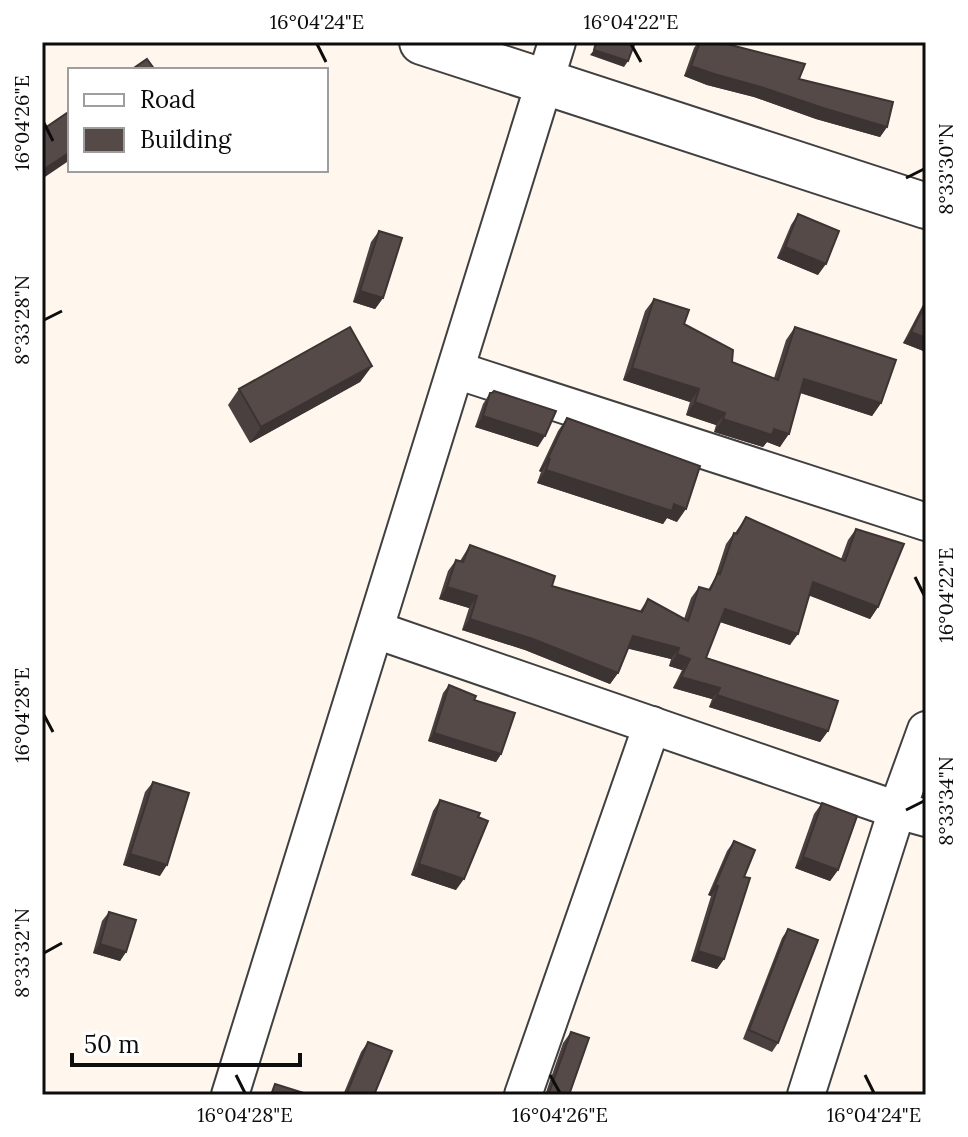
<svg xmlns="http://www.w3.org/2000/svg" width="968" height="1137" font-family="Lora,serif">
<style>
.lines{fill:none;stroke-linecap:round;stroke-linejoin:round}
.minor-casing{stroke:#404040;stroke-width:40}
.tertiary-casing{stroke:#404040;stroke-width:48}
.minor{stroke:#fff;stroke-width:36}
.tertiary{stroke:#fff;stroke-width:44}
.wall{fill:#4a403f}
.shaded-wall{fill:#3c3433}
.building{fill:#564a49;stroke:#3c3433;stroke-width:2}
.ticks{fill:none;stroke:#0d0d0d;stroke-width:3}
.neatline{fill:none;stroke:#0d0d0d;stroke-width:3}
.ticks-label{font-size:20px;text-anchor:middle;fill:#0d0d0d}
</style>
<rect width="100%" height="100%" fill="#fff7ed"/>
<g class="lines">
<defs>
<g id="minor">
<polyline points="456,370 926,522"/>
<polyline points="376,630 897,810 926,818"/>
<polyline points="230,1095 557,42"/>
<polyline points="523,1095 652,725"/>
<polyline points="806,1095 897,810 926,730"/>
</g>
<polyline id="tertiary" points="422,42 926,206"/>
</defs>
<use href="#minor" class="minor-casing"/>
<use href="#tertiary" class="tertiary-casing"/>
<use href="#minor" class="minor"/>
<use href="#tertiary" class="tertiary"/>
</g>
<g class="wall">
<polygon points="698,42 719,42 799,79 887,127 880,137 816,119 754,97 707,85 684,76 694,48"/>
<polygon points="798,214 818,275 777,258 791,225"/>
<polygon points="379,231 383,298 375,309 353,302 371,242"/>
<polygon points="654,299 732,362 774,378 786,340 795,327 881,403 872,416 800,393 780,447 767,442 763,447 714,432 716,425 686,415 690,402 623,380 645,311"/>
<polygon points="926,299 926,352 903,343"/>
<polygon points="372,366 360,382 250,443 228,405 239,389"/>
<polygon points="490,393 538,447 475,427 483,404"/>
<polygon points="567,418 677,522 667,518 663,524 537,483 541,472 539,471 558,431"/>
<polygon points="746,517 841,559 848,540 856,529 878,607 870,619 809,595 790,645 720,622 706,658 828,731 820,742 709,707 712,699 673,688 682,670 669,666 671,659 628,648 618,673 610,684 525,650 462,630 469,608 439,599 448,571 456,560 460,561 470,545 552,586 640,611 648,599 684,619 691,598 699,587 708,590 715,578 726,544 734,533 735,533"/>
<polygon points="449,685 474,700 501,754 496,762 428,741 443,693"/>
<polygon points="153,782 160,876 123,865 145,792"/>
<polygon points="440,800 456,890 411,875 433,811"/>
<polygon points="822,803 838,870 830,881 795,868 814,814"/>
<polygon points="734,841 744,877 724,959 717,969 691,961 711,896 708,895 727,851"/>
<polygon points="109,912 126,952 120,961 93,953 102,921"/>
<polygon points="788,929 778,1043 772,1052 743,1039 782,938"/>
<polygon points="571,1032 569,1095 545,1095 563,1043"/>
<polygon points="368,1042 374,1095 343,1095 361,1052"/>
</g>
<g class="shaded-wall">
<polygon points="594,50 628,61 624,67 590,55"/>
<polygon points="691,66 761,87 887,127 880,137 816,119 754,97 707,85 684,76"/>
<polygon points="70,152 70,160 42,179 43,170"/>
<polygon points="785,247 826,264 818,275 777,258"/>
<polygon points="360,291 383,298 375,309 353,302"/>
<polygon points="911,332 926,338 926,352 903,343"/>
<polygon points="372,366 360,382 250,443 261,427"/>
<polygon points="632,368 699,389 690,402 623,380"/>
<polygon points="804,379 881,403 872,416 795,391"/>
<polygon points="695,402 725,413 716,425 686,415"/>
<polygon points="483,416 545,436 538,447 475,427"/>
<polygon points="723,419 774,429 789,434 780,447 767,442 763,447 714,432"/>
<polygon points="548,458 550,459 541,472 539,471"/>
<polygon points="546,470 674,504 686,509 677,522 667,518 663,524 537,483"/>
<polygon points="813,582 878,607 870,619 805,594"/>
<polygon points="447,587 477,596 469,608 439,599"/>
<polygon points="725,609 798,634 790,645 717,621"/>
<polygon points="470,619 533,639 618,673 610,684 525,650 462,630"/>
<polygon points="633,636 679,648 671,659 625,648"/>
<polygon points="677,654 690,659 682,670 669,666"/>
<polygon points="681,677 720,688 712,699 673,688"/>
<polygon points="717,695 828,731 820,742 709,707"/>
<polygon points="434,733 501,754 496,762 428,741"/>
<polygon points="130,854 167,865 160,876 123,865"/>
<polygon points="803,857 838,870 830,881 795,868"/>
<polygon points="419,864 464,879 456,890 411,875"/>
<polygon points="715,885 718,886 711,896 708,895"/>
<polygon points="100,944 126,952 120,961 93,953"/>
<polygon points="698,951 724,959 717,969 691,961"/>
</g>
<g class="building">
<polygon points="596,42 635,42 628,61 594,50"/>
<polygon points="700,42 719,42 805,64 799,79 893,102 887,127 823,108 761,87 714,74 691,66"/>
<polygon points="147,59 155,70 131,70"/>
<polygon points="70,111 70,152 43,170 42,168 42,130"/>
<polygon points="798,214 839,231 826,264 785,247"/>
<polygon points="379,231 402,238 383,298 360,291"/>
<polygon points="654,299 689,310 684,324 733,350 732,362 778,380 795,327 896,360 881,403 804,379 789,434 774,429 772,435 723,419 725,413 695,402 699,389 632,368"/>
<polygon points="926,303 926,338 911,332"/>
<polygon points="350,327 372,366 261,427 239,389"/>
<polygon points="494,391 556,411 545,436 483,416 490,393 492,393"/>
<polygon points="567,418 700,466 686,509 674,504 672,511 546,470 550,459 548,458"/>
<polygon points="746,517 845,561 856,529 904,544 878,607 813,582 798,634 725,609 706,658 838,701 828,731 717,695 720,688 681,677 690,659 677,654 679,648 633,636 618,673 533,639 470,619 477,596 447,587 456,560 463,562 470,545 555,576 552,586 642,612 648,599 688,621 699,587 710,590 718,573 720,574 734,533 737,534"/>
<polygon points="449,685 476,696 474,700 515,713 501,754 434,733"/>
<polygon points="153,782 189,793 167,865 130,854"/>
<polygon points="440,800 480,813 478,817 488,821 464,879 419,864"/>
<polygon points="822,803 857,816 838,870 803,857"/>
<polygon points="734,841 755,850 744,877 750,878 724,959 698,951 718,886 715,885"/>
<polygon points="109,912 136,920 126,952 100,944"/>
<polygon points="788,929 818,940 778,1043 749,1030"/>
<polygon points="571,1032 589,1038 569,1095 557,1095 549,1093"/>
<polygon points="368,1042 392,1051 374,1095 346,1095"/>
<polygon points="275,1084 310,1095 271,1095"/>
</g>
<path class="ticks" d="M 317,44 L 326,62M 631,44 L 641,62M 44,123 L 53,141M 906,178 L 924,169M 44,320 L 62,311M 915,577 L 924,595M 44,715 L 53,732M 906,810 L 924,801M 44,953 L 62,943M 236,1075 L 245,1093M 550,1075 L 560,1093M 865,1075 L 874,1093"/>
<rect width="968" height="1137" fill="none" stroke="#ffffff" stroke-width="88"/>
<rect x="68" y="68" width="260" height="104" fill="#ffffff" stroke="#9e9e9e" stroke-width="2"/>
<rect x="84" y="94" width="40" height="12" fill="#ffffff" stroke="#9e9e9e" stroke-width="2"/>
<text x="140" y="108" font-size="24" fill="#0d0d0d">Road</text>
<rect x="84" y="128" width="40" height="24" fill="#564a49" stroke="#9e9e9e" stroke-width="2"/>
<text x="140" y="148" font-size="24" fill="#0d0d0d">Building</text>
<path d="M72 1053v12h228v-12" fill="none" stroke="#0d0d0d" stroke-width="4"/>
<text x="84" y="1053" font-size="24" fill="#0d0d0d" stroke="#ffffff" stroke-width="6" paint-order="stroke">50 m</text>
<rect x="44" y="44" width="880" height="1049" class="neatline"/>
<g class="ticks-label">
<text x="317" y="29">16°04'24"E</text>
<text x="631" y="29">16°04'22"E</text>
<text transform="translate(22 123) rotate(-90)" y="7">16°04'26"E</text>
<text transform="translate(946 169) rotate(-90)" y="7">8°33'30"N</text>
<text transform="translate(22 320) rotate(-90)" y="7">8°33'28"N</text>
<text transform="translate(946 595) rotate(-90)" y="7">16°04'22"E</text>
<text transform="translate(22 715) rotate(-90)" y="7">16°04'28"E</text>
<text transform="translate(946 801) rotate(-90)" y="7">8°33'34"N</text>
<text transform="translate(22 953) rotate(-90)" y="7">8°33'32"N</text>
<text x="245" y="1122">16°04'28"E</text>
<text x="560" y="1122">16°04'26"E</text>
<text x="874" y="1122">16°04'24"E</text>
</g>
</svg>
